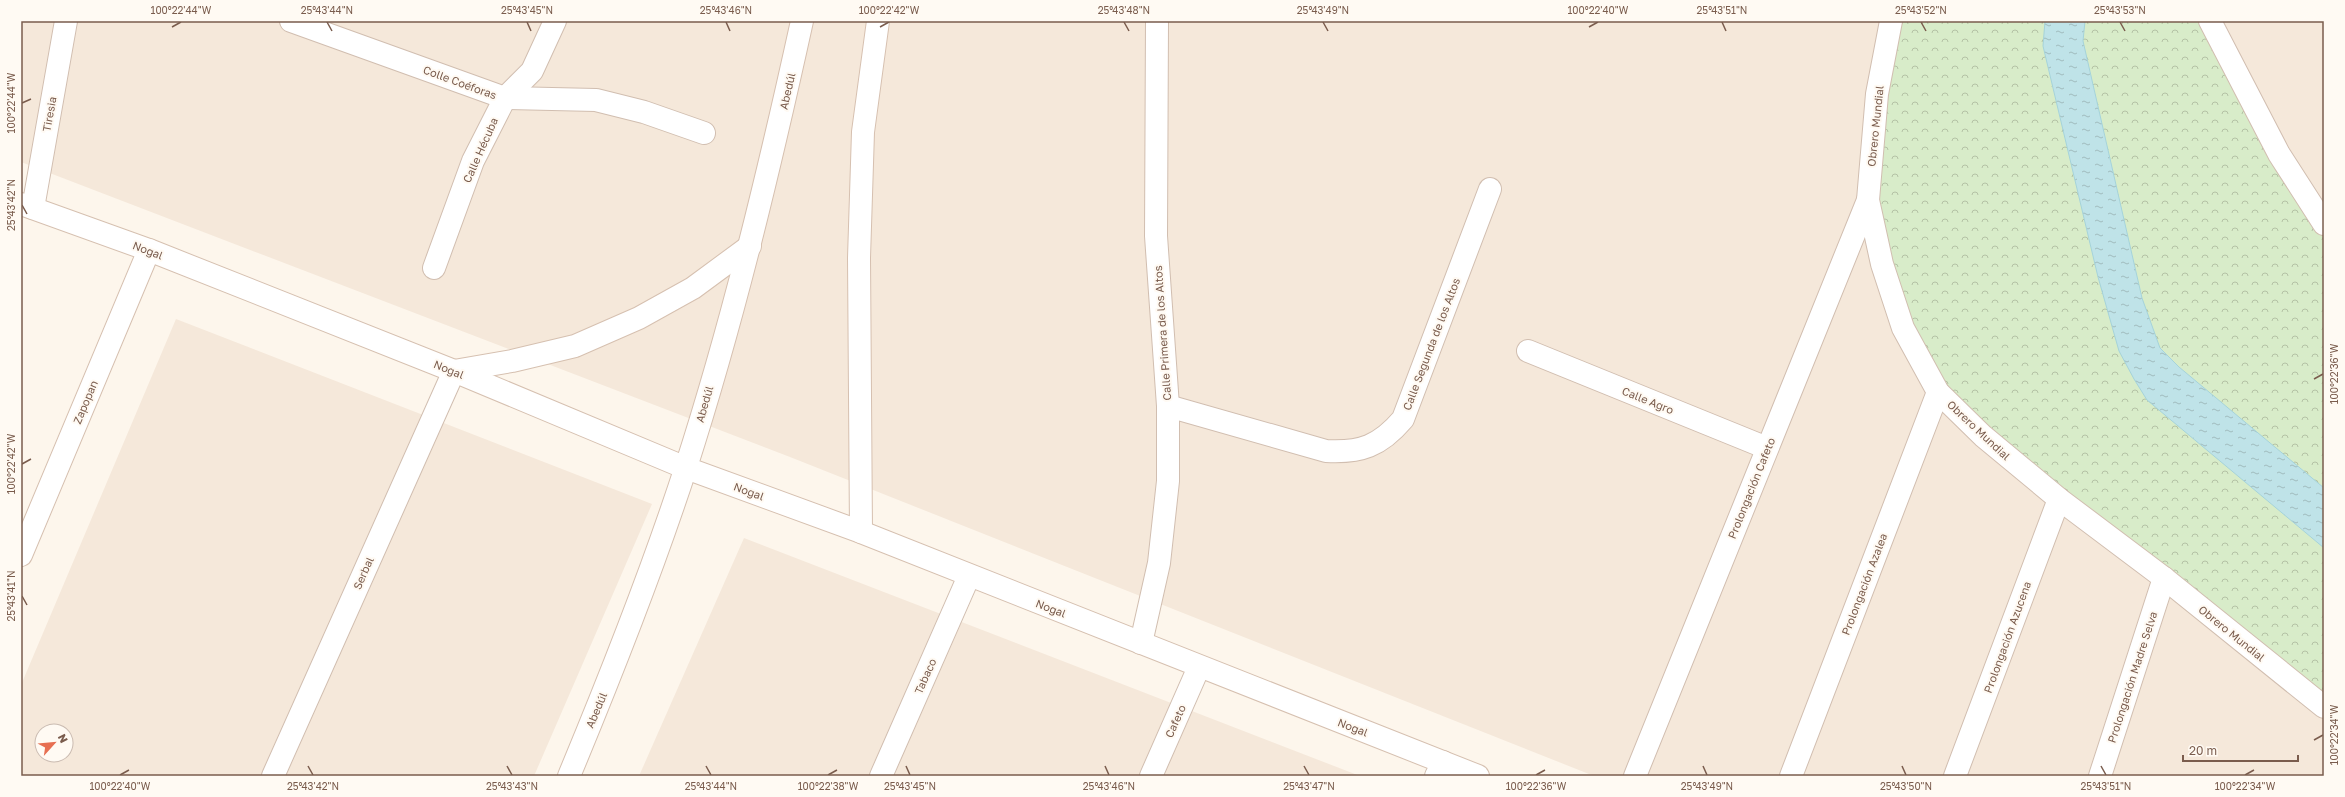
<svg xmlns="http://www.w3.org/2000/svg" width="2345" height="797" font-family="'Golos Text',sans-serif">
<style>
.residential{fill:#f5e8da;fill-rule:evenodd}
.forest{fill:url(#forest-crowns)}
.water{fill:url(#water-ripples);stroke:#a5d3da}
.lines{fill:none;stroke-linecap:round;stroke-linejoin:round}
.street-casing{stroke:#d1beb0;stroke-width:24}
.secondary-casing{stroke:#d6c0b0;stroke-width:24}
.street{stroke:#fff;stroke-width:22}
.secondary{stroke:#fff;stroke-width:22}
.ticks{fill:none;stroke:#7a5c4d;stroke-width:1.5}
.labels{text-anchor:middle;dominant-baseline:central;stroke-width:4;stroke-linejoin:round;paint-order:stroke}
.street-label{font-size:11px;fill:#7a5c4d;stroke:#fffaf3}
.neatline{fill:none;stroke:#7a5c4d;stroke-width:1.5}
.ticks-label{font-size:10px;text-anchor:middle;fill:#7a5c4d}
</style>
<defs>
<pattern id="forest-crowns" width="20" height="18" patternUnits="userSpaceOnUse"><rect width="20" height="18" fill="#d8ecc9"/><path d="M2 6a3 3 0 1 1 6 0M12 15a3 3 0 1 1 6 0" fill="none" stroke="#b4c2a5"/></pattern>
<pattern id="water-ripples" width="26" height="14" patternUnits="userSpaceOnUse"><rect width="26" height="14" fill="#bfe3e8"/><path d="M2 4q2-2 4 0t4 0M15 11q2-2 4 0t4 0" fill="none" stroke="#a0bbbe"/></pattern>
</defs>
<rect width="100%" height="100%" fill="#fdf6ec"/>
<g class="residential">
<polygon points="21,21 2324,21 2324,776 1594,776 790,457 21,162"/>
<path d="M 176,319 L 652,504 L 534,776 L 21,776 L 21,685 ZM 42,731 L 66,731 L 66,755 L 42,755 Z"/>
<polygon points="744,538 1360,776 639,776"/>
</g>
<polygon class="forest" points="1891,21 2210,21 2324,224 2324,707 1938,392 1868,200"/>
<polygon class="water" points="2045,21 2085,21 2083,41 2142,298 2160,348 2179,367 2324,488 2324,548 2147,400 2134,379 2119,351 2098,277 2043,46"/>
<g class="lines">
<defs>
<g id="street">
<polyline points="291,21 505,98 596,100 644,112 704,133"/>
<polyline points="1891,21 1877,94 1868,200 1882,264 1903,328 1938,392 1983,436 2059,499 2164,578 2324,707"/>
<polyline points="2210,21 2279,154 2324,224"/>
<polyline points="33,208 66,21"/>
<polyline points="434,268 473,161 505,98 532,71 555,21"/>
<polyline points="1528,351 1767,448"/>
<path d="M 1168,406 L 1326,451 C 1361,453 1380,446 1403,419 L 1490,189"/>
<polyline points="1141,643 1159,563 1168,481 1168,406 1156,236 1157,21"/>
<polyline points="273,776 454,371"/>
<polyline points="881,776 969,576"/>
<polyline points="1151,776 1199,667"/>
<polyline points="1436,776 1443,762"/>
<polyline points="1635,776 1868,200"/>
<polyline points="1791,776 1938,392"/>
<polyline points="1955,776 2059,499"/>
<polyline points="2100,776 2164,578"/>
</g>
<g id="secondary">
<polyline points="21,204 149,250 454,371 686,468 861,532 1478,776"/>
<polyline points="454,371 512,361 575,346 639,318 693,288 750,246"/>
<polyline points="861,532 859,258 863,132 878,21"/>
<polyline points="21,555 149,250"/>
<path d="M 569,776 C 611,675 652,572 686,467 C 733,321 769,171 802,21"/>
</g>
</defs>
<use href="#street" class="street-casing"/>
<use href="#secondary" class="secondary-casing"/>
<use href="#street" class="street"/>
<use href="#secondary" class="secondary"/>
</g>
<path class="ticks" d="M 327,22 L 332,31M 527,22 L 531,31M 726,22 L 730,31M 1124,22 L 1129,31M 1323,22 L 1328,31M 1722,22 L 1726,31M 1921,22 L 1926,31M 2120,22 L 2125,31M 172,27 L 181,22M 880,27 L 889,22M 1589,27 L 1598,22M 22,103 L 31,99M 22,205 L 27,214M 2314,379 L 2323,374M 22,464 L 31,459M 22,596 L 27,605M 2314,740 L 2323,735M 308,766 L 313,775M 507,766 L 512,775M 706,766 L 711,775M 906,766 L 910,775M 1105,766 L 1109,775M 1304,766 L 1309,775M 1703,766 L 1707,775M 1902,766 L 1906,775M 2101,766 L 2106,775M 120,775 L 129,770M 828,775 L 837,770M 1536,775 L 1545,770M 2245,775 L 2254,770"/>
<g class="labels">
<g class="street-label">
<text transform="translate(460 82) rotate(20)">Colle Coéforas</text>
<text transform="translate(787 91) rotate(-77)">Abedúl</text>
<text transform="translate(49 114) rotate(-80)">Tiresia</text>
<text transform="translate(1875 126) rotate(-84)">Obrero Mundial</text>
<text transform="translate(480 150) rotate(-66)">Calle Hécuba</text>
<text transform="translate(148 250) rotate(21)">Nogal</text>
<text transform="translate(1162 333) rotate(-94)">Calle Primera de los Altos</text>
<text transform="translate(1431 344) rotate(-69)">Calle Segunda de los Altos</text>
<text transform="translate(449 369) rotate(22)">Nogal</text>
<text transform="translate(1648 400) rotate(22)">Calle Agro</text>
<text transform="translate(85 402) rotate(-67)">Zapopan</text>
<text transform="translate(704 404) rotate(-74)">Abedúl</text>
<text transform="translate(1979 430) rotate(43)">Obrero Mundial</text>
<text transform="translate(1751 488) rotate(-68)">Prolongación Cafeto</text>
<text transform="translate(749 491) rotate(20)">Nogal</text>
<text transform="translate(363 573) rotate(-66)">Serbal</text>
<text transform="translate(1864 584) rotate(-69)">Prolongación Azalea</text>
<text transform="translate(1051 608) rotate(21)">Nogal</text>
<text transform="translate(2232 633) rotate(39)">Obrero Mundial</text>
<text transform="translate(2007 637) rotate(-70)">Prolongación Azucena</text>
<text transform="translate(925 676) rotate(-66)">Tabaco</text>
<text transform="translate(2132 677) rotate(-72)">Prolongación Madre Selva</text>
<text transform="translate(596 710) rotate(-67)">Abedúl</text>
<text transform="translate(1175 721) rotate(-66)">Cafeto</text>
<text transform="translate(1353 727) rotate(21)">Nogal</text>
</g>
</g>
<rect width="2345" height="797" fill="none" stroke="#fffaf3" stroke-width="44"/>
<g transform="translate(54 743) rotate(63)"><circle r="19" fill="#fffaf3" stroke="#cabbb1"/>
<path d="M0-3L7 15L0 10L-7 15Z" fill="#e76f51"/>
<text y="-6" font-size="11" font-weight="bold" text-anchor="middle" fill="#7a5c4d">N</text>
</g>
<path d="M2183 755v6h115v-6" fill="none" stroke="#7a5c4d" stroke-width="2"/>
<text x="2189" y="755" font-size="12" fill="#7a5c4d" stroke="#fffaf3" stroke-width="3" paint-order="stroke">20 m</text>
<rect x="22" y="22" width="2301" height="753" class="neatline"/>
<g class="ticks-label">
<text x="181" y="14">100°22'44"W</text>
<text x="327" y="14">25°43'44"N</text>
<text x="527" y="14">25°43'45"N</text>
<text x="726" y="14">25°43'46"N</text>
<text x="889" y="14">100°22'42"W</text>
<text x="1124" y="14">25°43'48"N</text>
<text x="1323" y="14">25°43'49"N</text>
<text x="1598" y="14">100°22'40"W</text>
<text x="1722" y="14">25°43'51"N</text>
<text x="1921" y="14">25°43'52"N</text>
<text x="2120" y="14">25°43'53"N</text>
<text transform="translate(11 103) rotate(-90)" y="4">100°22'44"W</text>
<text transform="translate(11 205) rotate(-90)" y="4">25°43'42"N</text>
<text transform="translate(2334 374) rotate(-90)" y="4">100°22'36"W</text>
<text transform="translate(11 464) rotate(-90)" y="4">100°22'42"W</text>
<text transform="translate(11 596) rotate(-90)" y="4">25°43'41"N</text>
<text transform="translate(2334 735) rotate(-90)" y="4">100°22'34"W</text>
<text x="120" y="790">100°22'40"W</text>
<text x="313" y="790">25°43'42"N</text>
<text x="512" y="790">25°43'43"N</text>
<text x="711" y="790">25°43'44"N</text>
<text x="828" y="790">100°22'38"W</text>
<text x="910" y="790">25°43'45"N</text>
<text x="1109" y="790">25°43'46"N</text>
<text x="1309" y="790">25°43'47"N</text>
<text x="1536" y="790">100°22'36"W</text>
<text x="1707" y="790">25°43'49"N</text>
<text x="1906" y="790">25°43'50"N</text>
<text x="2106" y="790">25°43'51"N</text>
<text x="2245" y="790">100°22'34"W</text>
</g>
</svg>
